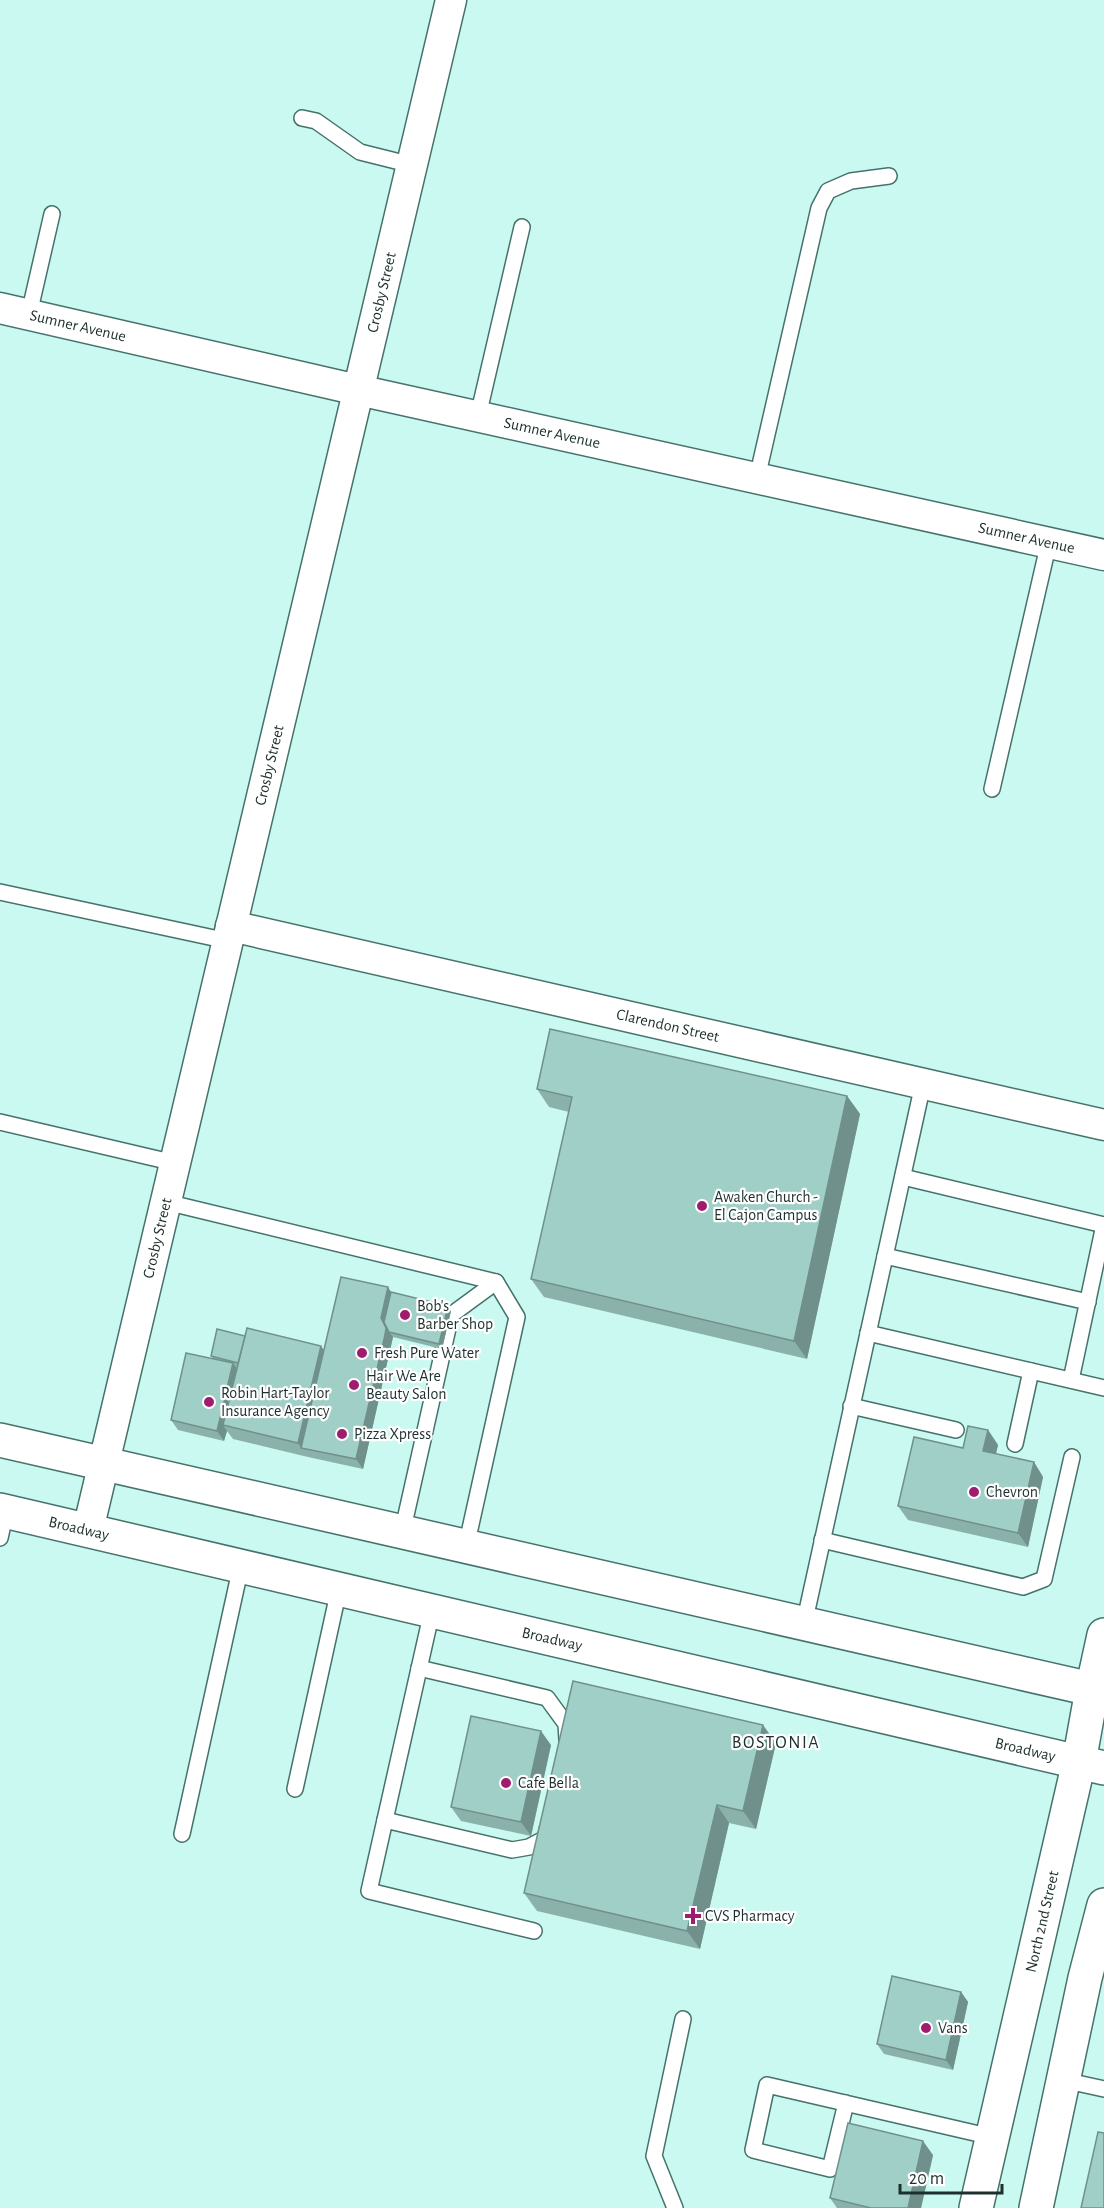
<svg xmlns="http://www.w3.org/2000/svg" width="1104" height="2208" font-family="'Alegreya Sans',sans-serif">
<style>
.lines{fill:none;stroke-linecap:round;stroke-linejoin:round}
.lane-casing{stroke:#46726b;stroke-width:18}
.street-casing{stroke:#46726b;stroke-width:33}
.secondary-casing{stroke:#46726b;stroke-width:36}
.primary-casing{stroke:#46726b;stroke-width:36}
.lane{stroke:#fff;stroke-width:15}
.street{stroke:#fff;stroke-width:30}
.secondary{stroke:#fff;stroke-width:33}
.primary{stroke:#fff;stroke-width:33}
.wall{fill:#8ab2ab}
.shaded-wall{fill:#70918b}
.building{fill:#a0cfc7;stroke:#70918b;stroke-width:1.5}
.poi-dot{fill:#9f1c6e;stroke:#fff;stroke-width:2}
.labels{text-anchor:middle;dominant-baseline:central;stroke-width:4.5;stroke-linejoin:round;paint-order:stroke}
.street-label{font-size:16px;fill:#1d302d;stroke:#fff}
.poi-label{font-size:16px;fill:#1d302d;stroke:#fff;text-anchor:start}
.neighbourhood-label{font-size:18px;letter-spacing:1.5px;fill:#1d302d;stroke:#fff}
</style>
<rect width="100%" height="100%" fill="#c9f9f1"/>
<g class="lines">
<defs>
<g id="lane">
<polyline points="302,118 316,121 360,152 412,165"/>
<polyline points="29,314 52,214"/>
<polyline points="478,416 522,227"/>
<polyline points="757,478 819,208 828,191 851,181 889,176"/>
<polyline points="992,789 1049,542"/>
<polyline points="0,892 228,941"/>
<polyline points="0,1122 175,1163"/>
<polyline points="903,1177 1104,1225"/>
<polyline points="166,1202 496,1282 517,1317 466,1547"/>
<polyline points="885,1256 1088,1302"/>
<polyline points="868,1333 1104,1388"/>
<polyline points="1071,1380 1104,1225"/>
<polyline points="851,1406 956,1430"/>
<polyline points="1015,1444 1031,1371"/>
<polyline points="402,1533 451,1315 496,1282"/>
<polyline points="0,1538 6,1511"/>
<polyline points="822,1540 1023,1587 1044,1579 1072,1457"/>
<polyline points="432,1611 369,1891 534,1931"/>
<polyline points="804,1624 923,1084"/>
<polyline points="419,1668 547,1698 566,1724 567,1740"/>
<polyline points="295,1789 339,1589"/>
<polyline points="385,1820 512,1850 529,1847 546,1838 547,1830"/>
<polyline points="182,1834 241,1566"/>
<polyline points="1063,2080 1104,2089"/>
<polyline points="846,2103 830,2169 753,2150 767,2085 992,2137"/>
<polyline points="675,2208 654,2156 683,2019"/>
</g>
<g id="street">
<path id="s1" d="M 0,308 L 358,390 L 1104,555"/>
<path id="s2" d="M 231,926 L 1104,1125"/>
<path id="s3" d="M 88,1530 L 451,0"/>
</g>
<polyline id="secondary" points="1092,1690 1104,1635"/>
<g id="primary">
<polyline points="0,1440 1104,1692"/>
<path id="s4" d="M 0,1510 L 1104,1768"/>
<path id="s5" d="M 976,2208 L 1079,1762 L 1092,1690"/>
<polyline points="1036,2208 1085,1978 1104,1905"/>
</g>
</defs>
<use href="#lane" class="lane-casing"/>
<use href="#street" class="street-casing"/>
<use href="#secondary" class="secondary-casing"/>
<use href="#primary" class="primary-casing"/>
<use href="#lane" class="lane"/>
<use href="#street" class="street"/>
<use href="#secondary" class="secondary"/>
<use href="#primary" class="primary"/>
</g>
<g class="wall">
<polygon points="537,1089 847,1096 860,1114 807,1359 544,1297 531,1279 569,1112 549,1107"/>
<polygon points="391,1292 451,1311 442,1349 393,1337 363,1469 308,1457 233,1439 227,1431 224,1441 178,1430 171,1420 213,1359 211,1356 245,1336 324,1350"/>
<polygon points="988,1430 998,1445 996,1454 1034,1462 1043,1477 1028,1547 908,1520 898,1506"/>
<polygon points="776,1743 756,1829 729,1823 700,1949 537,1911 524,1893"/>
<polygon points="551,1745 531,1836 461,1821 451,1807"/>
<polygon points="961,1992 968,2002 953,2070 884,2054 877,2044"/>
<polygon points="933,2155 921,2208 837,2208 830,2198"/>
</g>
<g class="shaded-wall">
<polygon points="847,1096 860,1114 807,1359 794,1341"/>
<polygon points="388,1287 394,1297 389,1332 393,1337 363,1469 356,1459 381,1318"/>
<polygon points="448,1306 451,1311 442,1349 439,1344"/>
<polygon points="321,1346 331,1360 301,1448 298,1443"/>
<polygon points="233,1363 240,1373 223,1425 227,1431 224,1441 217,1431"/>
<polygon points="988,1430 998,1445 993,1465 983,1451"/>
<polygon points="1034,1462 1043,1477 1028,1547 1018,1533"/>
<polygon points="763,1725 776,1743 756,1829 743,1811"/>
<polygon points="541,1731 551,1745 531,1836 521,1822"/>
<polygon points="717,1805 729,1823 700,1949 687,1931"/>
<polygon points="961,1992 968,2002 953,2070 946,2060"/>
<polygon points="923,2141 933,2155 921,2208 908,2208"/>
</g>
<g class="building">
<polygon points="550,1029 847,1096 794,1341 531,1279 572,1097 537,1089"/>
<polygon points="341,1277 388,1287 381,1318 386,1328 385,1335 356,1459 301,1448"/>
<polygon points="391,1292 448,1306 439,1344 389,1332 384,1322"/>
<polygon points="247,1328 321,1346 298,1443 223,1425"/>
<polygon points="217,1329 245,1336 238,1363 211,1356"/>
<polygon points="186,1353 233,1363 217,1431 171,1420"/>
<polygon points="968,1426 988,1430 983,1451 1034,1462 1018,1533 898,1506 914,1437 963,1448"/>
<polygon points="573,1681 763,1725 743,1811 717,1805 687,1931 524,1893"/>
<polygon points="471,1716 541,1731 521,1822 451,1807"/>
<polygon points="892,1976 961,1992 946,2060 877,2044"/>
<polygon points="848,2123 923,2141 908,2208 871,2208 830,2198"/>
<polygon points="1098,2132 1104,2133 1104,2208 1081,2208"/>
</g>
<g class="poi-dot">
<circle cx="702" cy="1206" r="6"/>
<circle cx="405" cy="1315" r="6"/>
<circle cx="362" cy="1353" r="6"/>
<circle cx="354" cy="1385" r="6"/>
<circle cx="209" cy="1402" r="6"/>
<circle cx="342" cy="1434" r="6"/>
<circle cx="974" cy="1492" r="6"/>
<circle cx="506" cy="1783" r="6"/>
<path d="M690 1907h6v6h6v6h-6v6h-6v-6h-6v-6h6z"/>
<circle cx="926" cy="2028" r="6"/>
</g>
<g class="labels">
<g class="street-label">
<text stroke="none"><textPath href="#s3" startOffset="1272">Crosby Street</textPath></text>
<text stroke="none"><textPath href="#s1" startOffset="80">Sumner Avenue</textPath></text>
<text stroke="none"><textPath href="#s1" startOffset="566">Sumner Avenue</textPath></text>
<text stroke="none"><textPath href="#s1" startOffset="1052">Sumner Avenue</textPath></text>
<text stroke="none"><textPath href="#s3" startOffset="786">Crosby Street</textPath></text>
<text stroke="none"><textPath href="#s2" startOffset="448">Clarendon Street</textPath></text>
<text stroke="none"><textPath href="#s3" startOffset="300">Crosby Street</textPath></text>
<text stroke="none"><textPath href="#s4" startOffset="81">Broadway</textPath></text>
<text stroke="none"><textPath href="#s4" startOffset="567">Broadway</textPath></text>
<text stroke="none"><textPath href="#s4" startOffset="1053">Broadway</textPath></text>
<text stroke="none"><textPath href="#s5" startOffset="294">North 2nd Street</textPath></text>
</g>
<g class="poi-label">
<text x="714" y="1197">Awaken Church -<tspan x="714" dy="18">El Cajon Campus</tspan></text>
<text x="417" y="1306">Bob's<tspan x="417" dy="18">Barber Shop</tspan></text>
<text x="374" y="1353">Fresh Pure Water</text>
<text x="366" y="1376">Hair We Are<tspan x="366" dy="18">Beauty Salon</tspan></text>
<text x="221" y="1393">Robin Hart-Taylor<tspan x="221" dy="18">Insurance Agency</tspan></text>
<text x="354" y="1434">Pizza Xpress</text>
<text x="986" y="1492">Chevron</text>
<text x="518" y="1783">Cafe Bella</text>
<text x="705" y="1916">CVS Pharmacy</text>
<text x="938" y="2028">Vans</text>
</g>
<g class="neighbourhood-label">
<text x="776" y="1743">BOSTONIA</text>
</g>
</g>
<path d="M900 2184v9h102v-9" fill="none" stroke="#1d302d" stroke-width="3"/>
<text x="909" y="2184" font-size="18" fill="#1d302d" stroke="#ffffff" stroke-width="4.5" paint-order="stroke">20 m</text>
</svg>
